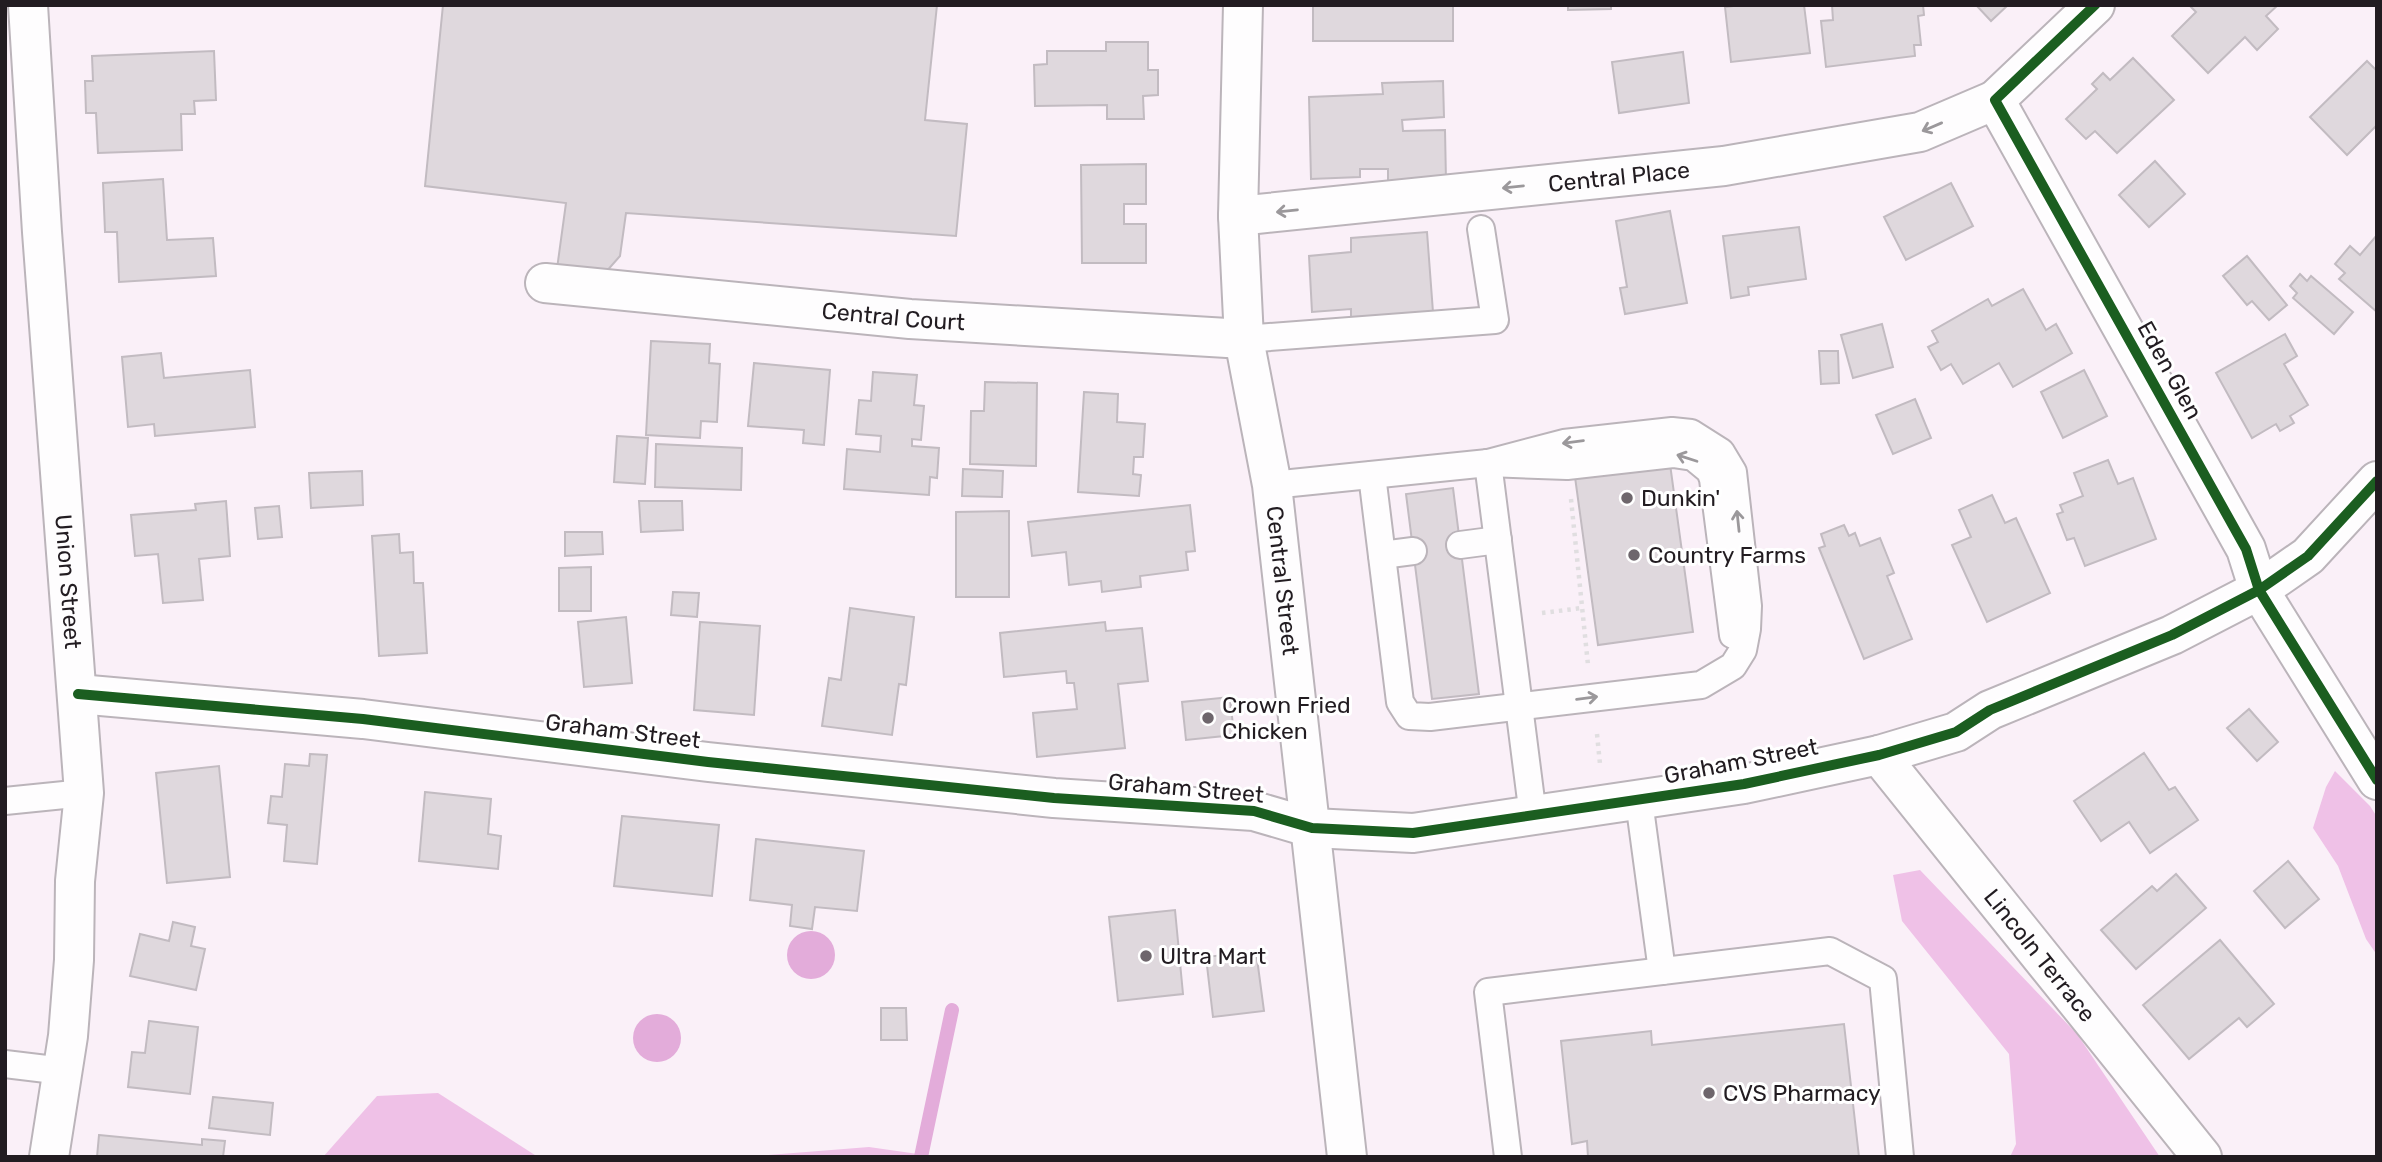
<svg xmlns="http://www.w3.org/2000/svg" width="2382" height="1162" font-family="Rubik,sans-serif">
<style>
.forest{fill:#efc1e7}
.water{fill:#e3acda}
.lines{fill:none;stroke-linecap:round;stroke-linejoin:round}
.stream{stroke:#e3acda;stroke-width:14}
.building{fill:#dfd8dd;stroke:#c2bbc1;stroke-width:2}
.lane-casing{stroke:#bbb4ba;stroke-width:30}
.street-casing{stroke:#bbb4ba;stroke-width:42}
.secondary-casing{stroke:#bbb4ba;stroke-width:42}
.primary-casing{stroke:#bbb4ba;stroke-width:42}
.path{stroke:#e0dee0;stroke-width:4.5;stroke-dasharray:3.5 5;stroke-linecap:butt}
.lane{stroke:#fefdfe;stroke-width:26}
.street{stroke:#fefdfe;stroke-width:38}
.secondary{stroke:#fefdfe;stroke-width:38}
.primary{stroke:#fefdfe;stroke-width:38}
.cycleway-casing{stroke:#fff;stroke-width:15}
.cycleway{stroke:#1b5e20;stroke-width:10}
.oneway{stroke:#9b989b}
.poi-dot{fill:#6e666c;stroke:#fff;stroke-width:2.5}
.labels{text-anchor:middle;dominant-baseline:central;stroke-width:6;stroke-linejoin:round;paint-order:stroke}
.street-label{font-size:23px;fill:#221c21;stroke:#fff}
.poi-label{font-size:23px;fill:#221c21;stroke:#fff;text-anchor:start}
</style>
<rect width="100%" height="100%" fill="#faf0f8"/>
<g class="forest">
<polygon points="2335,771 2370,806 2377,817 2377,955 2366,939 2338,866 2313,828 2326,787"/>
<polygon points="1920,870 2077,1034 2160,1157 2010,1157 2016,1144 2009,1054 1902,921 1893,875"/>
<polygon points="438,1093 538,1157 323,1157 377,1096"/>
<polygon points="869,1147 939,1157 743,1157"/>
</g>
<g class="water">
<circle cx="811" cy="955" r="24"/>
<circle cx="657" cy="1038" r="24"/>
</g>
<g class="lines">
<polyline class="stream" points="921,1157 952,1010"/>
</g>
<g class="building">
<polygon points="443,5 937,5 925,120 967,124 956,236 626,213 620,256 598,281 556,276 566,203 425,186"/>
<rect x="1313" y="5" width="140" height="36"/>
<polygon points="1568,5 1611,5 1611,9 1568,10"/>
<polygon points="1742,5 1804,5 1810,53 1731,62 1725,7"/>
<polygon points="1832,5 1923,5 1924,15 1918,16 1921,45 1914,45 1915,56 1826,67 1821,21 1833,20"/>
<polygon points="1976,5 2008,5 1991,21"/>
<polygon points="2189,5 2278,5 2266,16 2278,29 2257,50 2245,37 2208,73 2172,36 2196,12"/>
<polygon points="1106,42 1148,42 1148,70 1158,70 1158,95 1143,96 1144,119 1107,119 1107,105 1035,106 1034,65 1047,64 1047,51 1106,51"/>
<polygon points="214,51 216,100 194,101 195,114 181,114 182,150 98,153 96,113 86,113 85,81 93,81 92,56"/>
<polygon points="1683,52 1689,103 1619,113 1612,62"/>
<polygon points="2133,58 2174,100 2117,153 2095,131 2086,139 2066,119 2097,89 2092,84 2103,73 2110,80"/>
<polygon points="2367,61 2377,71 2377,125 2347,155 2310,117"/>
<polygon points="1443,81 1444,117 1402,120 1403,131 1445,130 1446,181 1388,183 1388,169 1360,169 1360,177 1311,179 1309,97 1383,94 1382,83"/>
<polygon points="2155,161 2185,194 2149,227 2119,195"/>
<polygon points="1146,164 1146,204 1124,204 1124,224 1146,224 1146,263 1082,263 1081,165"/>
<polygon points="163,179 167,240 213,238 216,276 119,282 117,232 105,232 103,183"/>
<polygon points="1951,183 1973,226 1906,260 1884,217"/>
<polygon points="1670,211 1687,303 1625,314 1620,288 1627,287 1616,221"/>
<polygon points="1799,227 1806,279 1748,287 1749,295 1731,298 1723,236"/>
<polygon points="1427,232 1433,312 1351,318 1351,309 1312,312 1309,256 1351,252 1351,238"/>
<polygon points="2377,235 2377,312 2339,279 2345,273 2335,264 2350,246 2360,255"/>
<polygon points="2247,256 2287,305 2269,320 2252,301 2247,305 2223,276"/>
<polygon points="2300,274 2307,281 2311,276 2353,312 2334,334 2293,298 2297,293 2290,286"/>
<polygon points="2023,289 2046,330 2056,324 2072,353 2013,387 1999,363 1963,384 1951,364 1941,370 1928,347 1938,342 1932,331 1988,299 1992,306"/>
<polygon points="1882,324 1893,367 1853,378 1841,335"/>
<polygon points="2285,334 2297,356 2284,364 2308,405 2290,416 2294,423 2280,431 2276,424 2252,438 2216,373"/>
<polygon points="651,341 710,344 709,363 720,364 717,422 701,421 700,438 646,435"/>
<polygon points="1819,351 1838,351 1839,383 1821,384"/>
<polygon points="161,353 164,378 250,370 255,427 155,436 154,424 128,427 122,357"/>
<polygon points="754,363 830,370 824,445 803,443 804,430 748,426"/>
<polygon points="2084,370 2107,416 2063,438 2041,392"/>
<polygon points="873,372 917,375 914,405 924,406 921,440 912,439 912,446 939,448 937,478 930,477 929,495 844,489 847,449 880,452 881,436 856,434 859,400 871,401"/>
<polygon points="985,382 1037,383 1036,466 970,464 971,411 984,411"/>
<polygon points="1084,392 1118,394 1117,422 1145,424 1143,457 1134,457 1133,474 1141,475 1139,496 1078,492"/>
<polygon points="1915,399 1931,438 1893,454 1876,415"/>
<polygon points="617,436 648,438 645,484 614,482"/>
<polygon points="656,444 742,448 741,490 655,487"/>
<polygon points="2108,460 2118,484 2133,478 2156,539 2085,566 2074,538 2067,540 2057,514 2063,512 2060,505 2083,496 2074,473"/>
<polygon points="1670,464 1693,632 1598,645 1575,477"/>
<polygon points="963,469 1003,471 1002,497 962,496"/>
<polygon points="362,471 363,505 311,508 309,473"/>
<polygon points="1453,488 1479,694 1432,699 1406,494"/>
<polygon points="1992,495 2005,523 2016,518 2050,593 1987,622 1952,545 1971,537 1959,510"/>
<polygon points="226,501 230,556 199,559 203,600 163,603 158,554 135,556 131,515 196,510 195,504"/>
<polygon points="639,501 682,501 683,530 641,532"/>
<polygon points="1190,505 1195,551 1186,552 1188,570 1140,576 1141,587 1102,592 1101,581 1069,585 1066,552 1032,556 1028,522"/>
<polygon points="279,506 282,537 258,539 255,508"/>
<polygon points="1009,511 1009,597 956,597 956,512"/>
<polygon points="1844,525 1849,536 1855,533 1860,546 1880,538 1894,573 1887,576 1912,639 1864,659 1819,548 1825,546 1821,534"/>
<polygon points="565,532 602,532 603,554 565,556"/>
<polygon points="399,534 400,553 413,552 414,583 423,583 427,653 379,656 372,536"/>
<polygon points="591,567 591,611 559,611 559,568"/>
<polygon points="673,592 699,593 697,617 671,615"/>
<polygon points="850,608 914,617 906,685 899,684 892,735 822,726 829,678 841,680"/>
<polygon points="626,617 632,683 584,687 578,622"/>
<polygon points="700,622 760,626 754,715 694,710"/>
<polygon points="1105,622 1106,631 1142,628 1148,681 1118,684 1125,748 1037,757 1033,713 1077,709 1074,683 1067,683 1066,671 1004,677 1000,633"/>
<polygon points="1230,697 1234,735 1186,740 1182,702"/>
<polygon points="2249,709 2278,742 2257,761 2227,728"/>
<polygon points="2144,753 2169,790 2175,787 2198,820 2150,853 2129,822 2101,841 2074,801"/>
<polygon points="310,754 327,755 317,864 284,861 287,825 268,823 271,796 282,797 285,764 309,766"/>
<polygon points="219,766 230,877 167,883 156,773"/>
<polygon points="425,792 491,799 488,834 501,836 498,869 419,861"/>
<polygon points="622,816 719,825 712,896 614,886"/>
<polygon points="756,839 864,851 857,911 815,907 812,929 790,926 792,905 750,900"/>
<polygon points="2288,861 2319,899 2285,928 2254,891"/>
<polygon points="2176,874 2206,908 2136,969 2101,930 2152,886 2157,891"/>
<polygon points="1175,910 1183,994 1118,1001 1109,917"/>
<polygon points="173,922 195,927 191,946 205,949 196,990 130,976 140,934 169,941"/>
<polygon points="2220,940 2274,1004 2247,1027 2239,1018 2189,1059 2143,1005"/>
<polygon points="1256,951 1264,1011 1213,1017 1206,957"/>
<polygon points="881,1008 906,1008 907,1040 881,1040"/>
<polygon points="149,1021 198,1027 190,1094 128,1087 132,1052 145,1053"/>
<polygon points="1844,1024 1859,1157 1588,1157 1587,1141 1572,1144 1561,1041 1651,1031 1652,1045"/>
<polygon points="213,1097 273,1103 270,1135 209,1128"/>
<polygon points="99,1135 202,1145 202,1139 225,1141 223,1157 97,1157"/>
</g>
<g class="lines">
<defs>
<g id="lane">
<polyline points="1244,339 1495,320 1481,229"/>
<polyline points="1488,463 1533,816"/>
<polyline points="1372,475 1400,702 1409,716 1430,717 1701,685 1733,666 1743,650 1747,629 1748,606 1733,472 1721,452 1691,433 1672,431 1564,443 1488,463"/>
<polyline points="1272,485 1488,463 1567,466 1673,454 1693,457 1710,471 1713,479 1733,635"/>
<polyline points="1460,545 1498,540"/>
<polyline points="1382,555 1413,551"/>
<polyline points="5,801 84,793"/>
<polyline points="1639,801 1662,971"/>
<polyline points="5,1064 63,1071"/>
<polyline points="1508,1157 1488,992 1830,951 1883,979 1900,1157"/>
</g>
<g id="street">
<polyline points="2095,5 1995,100 2246,549 2259,590 2377,780"/>
<path id="s1" d="M 1238,216 L 1724,166 L 1920,132 L 1995,100"/>
<path id="s2" d="M 545,283 L 910,319 L 1244,339"/>
<polyline points="78,694 363,719 708,762 1054,798 1254,811 1312,828 1413,833 1744,784 1879,755 1956,732 1990,710 2172,635 2259,590 2308,556 2377,481"/>
<path id="s3" d="M 1879,755 L 2202,1157"/>
</g>
<g id="secondary">
<path id="s4" d="M 28,5 L 42,232 L 84,793 L 75,881 L 74,960 L 68,1036 L 49,1157"/>
</g>
<g id="primary">
<path id="s5" d="M 1243,5 L 1238,216 L 1244,339 L 1272,485 L 1347,1157"/>
</g>
</defs>
<use href="#lane" class="lane-casing"/>
<use href="#street" class="street-casing"/>
<use href="#secondary" class="secondary-casing"/>
<use href="#primary" class="primary-casing"/>
<g class="path">
<polyline points="1571,499 1588,665"/>
<polyline points="1542,613 1582,608"/>
<polyline points="1597,734 1600,764"/>
</g>
<use href="#lane" class="lane"/>
<use href="#street" class="street"/>
<use href="#secondary" class="secondary"/>
<use href="#primary" class="primary"/>
<defs>
<g id="cycleway">
<polyline points="2095,5 1995,100 2246,549 2259,590 2377,780"/>
<polyline points="78,694 363,719 708,762 1054,798 1254,811 1312,828 1413,833 1744,784 1879,755 1956,732 1990,710 2172,635 2259,590 2308,556 2377,481"/>
</g>
</defs>
<use href="#cycleway" class="cycleway-casing"/>
<use href="#cycleway" class="cycleway"/>
</g>
<defs><path id="oneway-shaft" d="M-6 0H5M1.5-3L5.5 0L1.5 3" fill="none" stroke-width="1.6" stroke-linecap="round" stroke-linejoin="round" transform="scale(1.75)"/></defs>
<g class="oneway">
<use href="#oneway-shaft" transform="translate(1932 127) rotate(157)"/>
<use href="#oneway-shaft" transform="translate(1513 187) rotate(174)"/>
<use href="#oneway-shaft" transform="translate(1287 211) rotate(174)"/>
<use href="#oneway-shaft" transform="translate(1573 442) rotate(173)"/>
<use href="#oneway-shaft" transform="translate(1687 458) rotate(-162)"/>
<use href="#oneway-shaft" transform="translate(1738 521) rotate(-96)"/>
<use href="#oneway-shaft" transform="translate(1587 698) rotate(-7)"/>
</g>
<g class="poi-dot">
<circle cx="1627" cy="498" r="7"/>
<circle cx="1634" cy="555" r="7"/>
<circle cx="1208" cy="718" r="7"/>
<circle cx="1146" cy="956" r="7"/>
<circle cx="1709" cy="1093" r="7"/>
</g>
<g class="labels">
<g class="street-label">
<text stroke="none"><textPath href="#s1" startOffset="383">Central Place</textPath></text>
<text stroke="none"><textPath href="#s2" startOffset="350">Central Court</textPath></text>
<text transform="translate(2170 370) rotate(61)">Eden Glen</text>
<text stroke="none"><textPath href="#s5" startOffset="579">Central Street</textPath></text>
<text stroke="none"><textPath href="#s4" startOffset="578">Union Street</textPath></text>
<text transform="translate(623 731) rotate(7)">Graham Street</text>
<text transform="translate(1741 761) rotate(-11)">Graham Street</text>
<text transform="translate(1186 788) rotate(5)">Graham Street</text>
<text stroke="none"><textPath href="#s3" startOffset="257">Lincoln Terrace</textPath></text>
</g>
<g class="poi-label">
<text x="1641" y="498">Dunkin'</text>
<text x="1648" y="555">Country Farms</text>
<text x="1222" y="705">Crown Fried<tspan x="1222" dy="26">Chicken</tspan></text>
<text x="1160" y="956">Ultra Mart</text>
<text x="1723" y="1093">CVS Pharmacy</text>
</g>
</g>
<rect width="2382" height="1162" fill="none" stroke="#221c21" stroke-width="14"/>
</svg>
